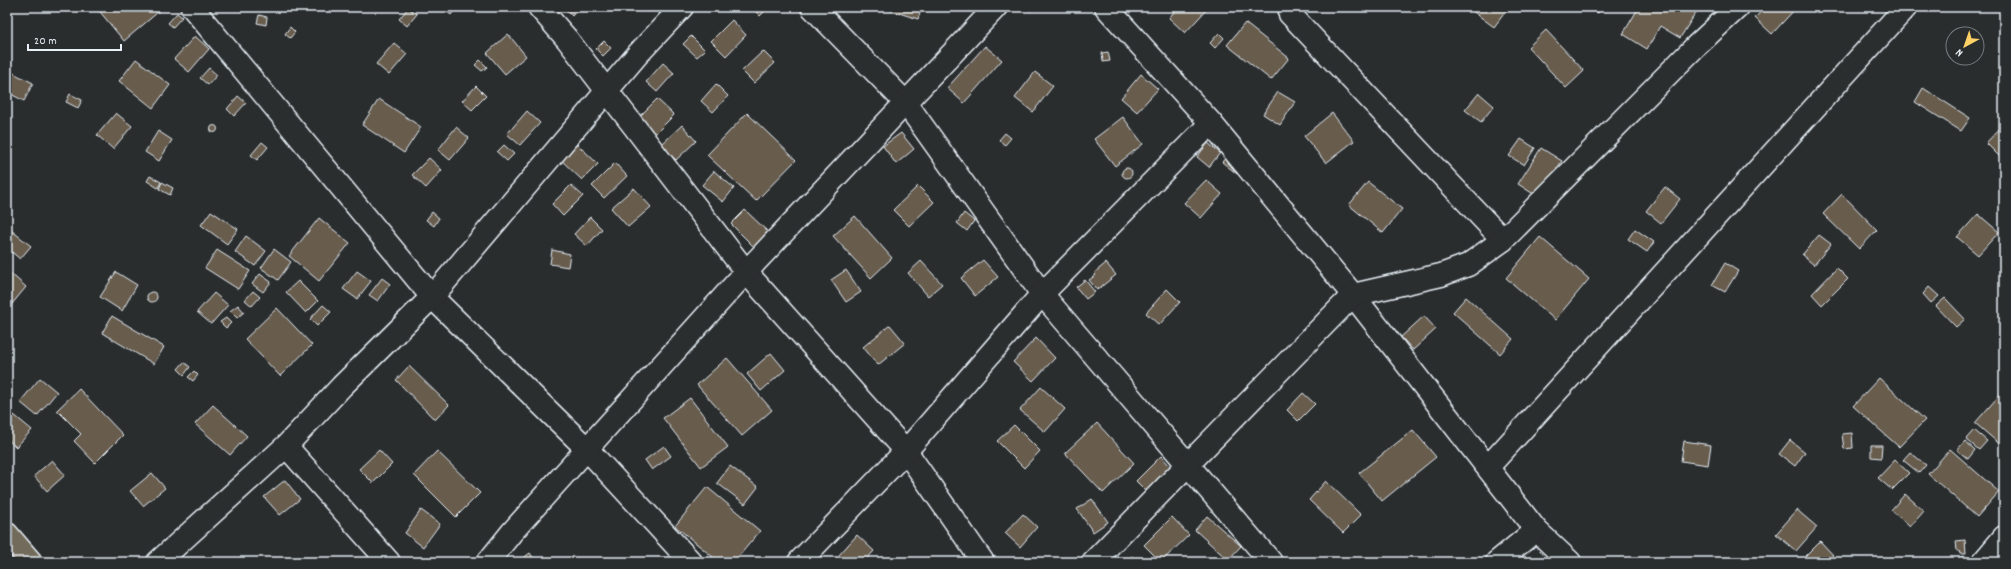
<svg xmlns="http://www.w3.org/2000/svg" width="2011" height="569" font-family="Dekko,sans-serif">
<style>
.building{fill:#675b4e;stroke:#e8f1f8}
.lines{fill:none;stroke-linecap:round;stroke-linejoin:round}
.minor-casing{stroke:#e8f1f8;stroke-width:25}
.trunk-casing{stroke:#e8f1f8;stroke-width:25}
.minor{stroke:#2a2d2e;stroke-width:22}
.trunk{stroke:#726b5a;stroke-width:22}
</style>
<rect width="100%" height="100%" fill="#2a2d2e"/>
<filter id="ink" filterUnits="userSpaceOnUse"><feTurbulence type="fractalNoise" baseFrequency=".025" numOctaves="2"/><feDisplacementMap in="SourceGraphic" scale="8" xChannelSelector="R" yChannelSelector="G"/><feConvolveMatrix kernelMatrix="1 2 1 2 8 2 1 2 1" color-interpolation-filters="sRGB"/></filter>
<g filter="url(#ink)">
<g class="building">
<polygon points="96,7 164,7 124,41"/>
<polygon points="441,7 457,7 451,15"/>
<polygon points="563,7 580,7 572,16"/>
<polygon points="751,7 769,7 760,16"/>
<polygon points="880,7 922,7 918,19"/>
<polygon points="1034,7 1030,11 1026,7"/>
<polygon points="1178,7 1207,7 1208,8 1185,33 1169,18"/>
<polygon points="1467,7 1509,7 1494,27"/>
<polygon points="1592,7 1602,7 1598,13 1591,9"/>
<polygon points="1639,7 1691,7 1697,11 1680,38 1660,26 1647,49 1623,34"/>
<polygon points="1765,7 1795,7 1796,8 1772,34 1755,18"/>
<polygon points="408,8 417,14 407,26 399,19"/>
<polygon points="177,13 182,17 173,27 168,23"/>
<polygon points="259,15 267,17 266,25 257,23"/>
<polygon points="732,20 746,35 726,56 711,41"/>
<polygon points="1245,23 1289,58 1271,80 1227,45"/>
<polygon points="290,27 295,32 290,38 285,34"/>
<polygon points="1546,30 1584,71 1566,88 1528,47"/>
<polygon points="1219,33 1224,38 1215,48 1210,43"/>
<polygon points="508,34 526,56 505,74 487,53"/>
<polygon points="195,36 209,49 189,72 174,59"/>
<polygon points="691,36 705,50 697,57 683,44"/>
<polygon points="604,41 611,48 603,56 596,49"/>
<polygon points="394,43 407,54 389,75 376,64"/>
<polygon points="985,46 1002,60 964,103 947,88"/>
<polygon points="763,51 775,63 754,83 742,71"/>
<polygon points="1108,52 1110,61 1103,62 1102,53"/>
<polygon points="136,59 170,85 153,108 119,81"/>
<polygon points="480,60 487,67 482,71 475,65"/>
<polygon points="663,63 674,73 657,92 646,82"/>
<polygon points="209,68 217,75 208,85 200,78"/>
<polygon points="7,70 33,83 24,101 7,92"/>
<polygon points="1035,72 1053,86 1033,112 1015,98"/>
<polygon points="1141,74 1158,89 1137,112 1121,98"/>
<polygon points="716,84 728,96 713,112 701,101"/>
<polygon points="476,86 486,96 472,110 462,101"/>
<polygon points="1923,88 1970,118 1961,131 1915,102"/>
<polygon points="1278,92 1295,102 1280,125 1263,114"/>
<polygon points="1479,93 1494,106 1481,122 1465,110"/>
<polygon points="70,94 82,100 78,108 66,102"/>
<polygon points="238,96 246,103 234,116 227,109"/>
<polygon points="379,99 421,127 404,153 362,125"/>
<polygon points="657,99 674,115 655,134 638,118"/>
<polygon points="527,111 540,123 520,145 507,134"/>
<polygon points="116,113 132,126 113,149 97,135"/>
<polygon points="747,113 796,160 756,201 707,155"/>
<polygon points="1332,113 1354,141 1326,163 1304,136"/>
<polygon points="1123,117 1143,144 1115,166 1094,139"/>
<polygon points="2004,124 2004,161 1986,143"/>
<polygon points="682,125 696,141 676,160 661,145"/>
<circle cx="214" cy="129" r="3.5"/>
<polygon points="456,127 469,138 450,160 438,150"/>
<polygon points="158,131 172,140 159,161 145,152"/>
<polygon points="901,133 914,149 896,164 883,146"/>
<polygon points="1005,133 1011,138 1005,145 999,140"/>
<polygon points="1521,139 1535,148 1524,165 1509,156"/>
<polygon points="262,142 268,147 257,160 251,155"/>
<polygon points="576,143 598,164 582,180 560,159"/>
<polygon points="1208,143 1220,153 1209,167 1197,157"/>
<polygon points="504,145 514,154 507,161 497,152"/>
<polygon points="1541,148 1562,161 1538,197 1518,184"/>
<polygon points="1229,154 1243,166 1237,174 1222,162"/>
<polygon points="429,158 442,170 426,188 412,175"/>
<polygon points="615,163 627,176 604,198 592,186"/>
<circle cx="1127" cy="173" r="5"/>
<polygon points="714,171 734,188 723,202 702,185"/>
<polygon points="150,176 161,182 158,188 147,181"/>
<polygon points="1206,180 1222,194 1201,218 1184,203"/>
<polygon points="162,182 173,188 170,195 159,189"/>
<polygon points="1368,182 1402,209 1383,233 1349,205"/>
<polygon points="571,185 583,196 563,216 552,204"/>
<polygon points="918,186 934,202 909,226 893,210"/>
<polygon points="1665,187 1680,199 1661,223 1646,211"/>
<polygon points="634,188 651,207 628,227 611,208"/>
<polygon points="1842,194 1877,230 1859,249 1823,214"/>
<polygon points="745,210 768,232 754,247 731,224"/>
<polygon points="211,211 238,229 227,244 201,225"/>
<polygon points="432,212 439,218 434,226 426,220"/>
<polygon points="964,213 974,221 967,231 957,223"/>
<polygon points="1978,214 1999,232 1978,255 1957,237"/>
<polygon points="855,216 892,258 871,278 833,236"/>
<polygon points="590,217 602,229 587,246 574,234"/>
<polygon points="319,218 350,243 319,281 289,256"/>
<polygon points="7,227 31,246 20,259 7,248"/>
<polygon points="1635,229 1654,242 1647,252 1628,239"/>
<polygon points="1819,235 1831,244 1814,265 1802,255"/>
<polygon points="246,236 266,251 255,266 235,252"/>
<polygon points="1540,237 1589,279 1555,320 1506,278"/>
<polygon points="274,249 291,262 278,280 261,268"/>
<polygon points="217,250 250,271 238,289 205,268"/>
<polygon points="552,250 570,254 568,267 550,264"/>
<polygon points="983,260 998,277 975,296 961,278"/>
<polygon points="921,261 942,284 928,296 908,273"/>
<polygon points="1106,263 1116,275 1097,290 1089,280 1096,275 1094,273"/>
<polygon points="1725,263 1738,271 1725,292 1712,285"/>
<polygon points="1837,268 1848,279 1822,305 1812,294"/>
<polygon points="846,270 861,292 846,302 831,280"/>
<polygon points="8,271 26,287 7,310 7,272"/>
<polygon points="357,271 371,281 357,299 343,289"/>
<polygon points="116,272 137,285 122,311 100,297"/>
<polygon points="260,274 271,282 263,292 252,284"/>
<polygon points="382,278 390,284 378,301 369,295"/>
<polygon points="1085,280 1095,292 1086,299 1076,287"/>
<polygon points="298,281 318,301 306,313 286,292"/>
<polygon points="1929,287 1939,296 1931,303 1923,294"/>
<polygon points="1167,289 1180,302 1159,325 1146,313"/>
<polygon points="253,291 260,297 252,306 245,300"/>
<circle cx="152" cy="297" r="5"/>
<polygon points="214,293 228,305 211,324 197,312"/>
<polygon points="1466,297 1513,339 1500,354 1453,312"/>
<polygon points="1945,298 1965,319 1956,327 1936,306"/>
<polygon points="238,305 244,312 237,318 230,311"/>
<polygon points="323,305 331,312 317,326 310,319"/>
<polygon points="277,308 312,345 280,376 245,339"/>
<polygon points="112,316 164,347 154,364 102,333"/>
<polygon points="1424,316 1436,329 1413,350 1401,337"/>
<polygon points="226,318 231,323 226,328 220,322"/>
<polygon points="890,325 905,343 878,365 863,347"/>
<polygon points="1036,338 1055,358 1033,381 1013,362"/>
<polygon points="771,353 785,370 761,391 747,374"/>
<polygon points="727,358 772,410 742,436 697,385"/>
<polygon points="184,362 190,367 184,375 178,369"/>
<polygon points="409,366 449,405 435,420 396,380"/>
<polygon points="194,371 198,375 193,381 188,377"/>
<polygon points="40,378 57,392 37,416 20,402"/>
<polygon points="1879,378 1925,420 1899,447 1853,406"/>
<polygon points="1041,387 1065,409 1045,432 1020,410"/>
<polygon points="79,389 123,435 95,463 74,441 81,434 57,410"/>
<polygon points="2004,390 2004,448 1975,423"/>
<polygon points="1303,393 1315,404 1298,421 1287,410"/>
<polygon points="690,398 728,447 701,467 663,418"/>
<polygon points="213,405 247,436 230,455 195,424"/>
<polygon points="14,415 32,430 16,447 7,439 7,423"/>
<polygon points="1097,423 1134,463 1103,493 1065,453"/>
<polygon points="1014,425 1040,451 1024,468 997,441"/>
<polygon points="1413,430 1436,457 1382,501 1359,473"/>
<polygon points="1974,430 1987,441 1979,450 1966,439"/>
<polygon points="1852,433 1853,448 1844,449 1842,434"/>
<polygon points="1790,440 1805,452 1795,466 1779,454"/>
<polygon points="1684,441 1711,445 1708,465 1681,461"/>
<polygon points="1965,441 1975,450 1968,459 1957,450"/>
<polygon points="1871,445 1882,445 1881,458 1871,457"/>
<polygon points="664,446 671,456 652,470 645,460"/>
<polygon points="1950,449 1999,492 1977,517 1928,474"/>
<polygon points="379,450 392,464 373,483 359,469"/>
<polygon points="437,451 480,493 456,517 414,475"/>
<polygon points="1910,452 1926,465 1919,473 1903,460"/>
<polygon points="1161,456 1171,467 1146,491 1136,481"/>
<polygon points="52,460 65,475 47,491 34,476"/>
<polygon points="1895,460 1909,473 1892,490 1878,478"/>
<polygon points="730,466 758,487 745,504 717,483"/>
<polygon points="152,473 165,488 143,506 130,491"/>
<polygon points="285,480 300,499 280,515 264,497"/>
<polygon points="1326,481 1361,515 1343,533 1309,500"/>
<polygon points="707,487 760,531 734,562 719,562 675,526"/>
<polygon points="1905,494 1924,511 1910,527 1891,510"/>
<polygon points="1092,499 1108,522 1093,532 1077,509"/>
<polygon points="421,510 440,524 423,547 405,533"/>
<polygon points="1797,510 1817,527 1796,551 1776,534"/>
<polygon points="1023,514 1037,527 1020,547 1005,533"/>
<polygon points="1207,516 1241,546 1228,560 1195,530"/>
<polygon points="1172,517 1189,535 1161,562 1144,545"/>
<polygon points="857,535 874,551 864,562 847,562 839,555"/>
<polygon points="1965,540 1966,554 1960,554 1959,551 1957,551 1956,541"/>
<polygon points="1820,541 1833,555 1826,562 1812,562 1805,556"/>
<polygon points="530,553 536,562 518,562"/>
<polygon points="1132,556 1139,562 1126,562"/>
<polygon points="1961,557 1967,557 1968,562 1961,562"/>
</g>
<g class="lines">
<defs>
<g id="minor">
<polyline points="192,7 432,297 587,449 691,562"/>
<polyline points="539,7 567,39 746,272 906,451 983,562"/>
<polyline points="812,7 906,103 1042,294 1271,562"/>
<polyline points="1106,7 1211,123 1353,295 1536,530 1570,562"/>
<polyline points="1290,14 1503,240"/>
<polyline points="286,446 389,562"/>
<polyline points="1488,467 1906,7"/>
<polyline points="158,562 286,446 342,386 432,297 638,54 682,7"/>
<polyline points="488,562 512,532 746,272 996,7"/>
<polyline points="799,562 906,451 1042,294 1211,123"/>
<polyline points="1093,562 1353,295 1441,275 1468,265 1503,240 1696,46 1738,7"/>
<polyline points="1497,562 1536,530"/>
<polyline points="1983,562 2004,537"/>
</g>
<polyline id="trunk" points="7,534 31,562"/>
</defs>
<use href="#minor" class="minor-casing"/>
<use href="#trunk" class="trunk-casing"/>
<use href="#minor" class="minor"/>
<use href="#trunk" class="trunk"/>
</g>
</g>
<rect width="2011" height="569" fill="none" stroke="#2a2d2e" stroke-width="24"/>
<rect x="12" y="12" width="1987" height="545" fill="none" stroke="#e8f1f8" stroke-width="1.5" filter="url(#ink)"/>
<g transform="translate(1965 46) rotate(220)"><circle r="19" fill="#2a2d2e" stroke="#767b7f"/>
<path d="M0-3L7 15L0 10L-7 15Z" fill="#ffd166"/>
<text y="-6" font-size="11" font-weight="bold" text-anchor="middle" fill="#e8f1f8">N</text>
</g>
<path d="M28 44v6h93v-6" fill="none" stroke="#e8f1f8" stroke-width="2"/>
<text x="34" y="44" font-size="12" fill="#e8f1f8" stroke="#2a2d2e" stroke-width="3" paint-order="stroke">20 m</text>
</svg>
